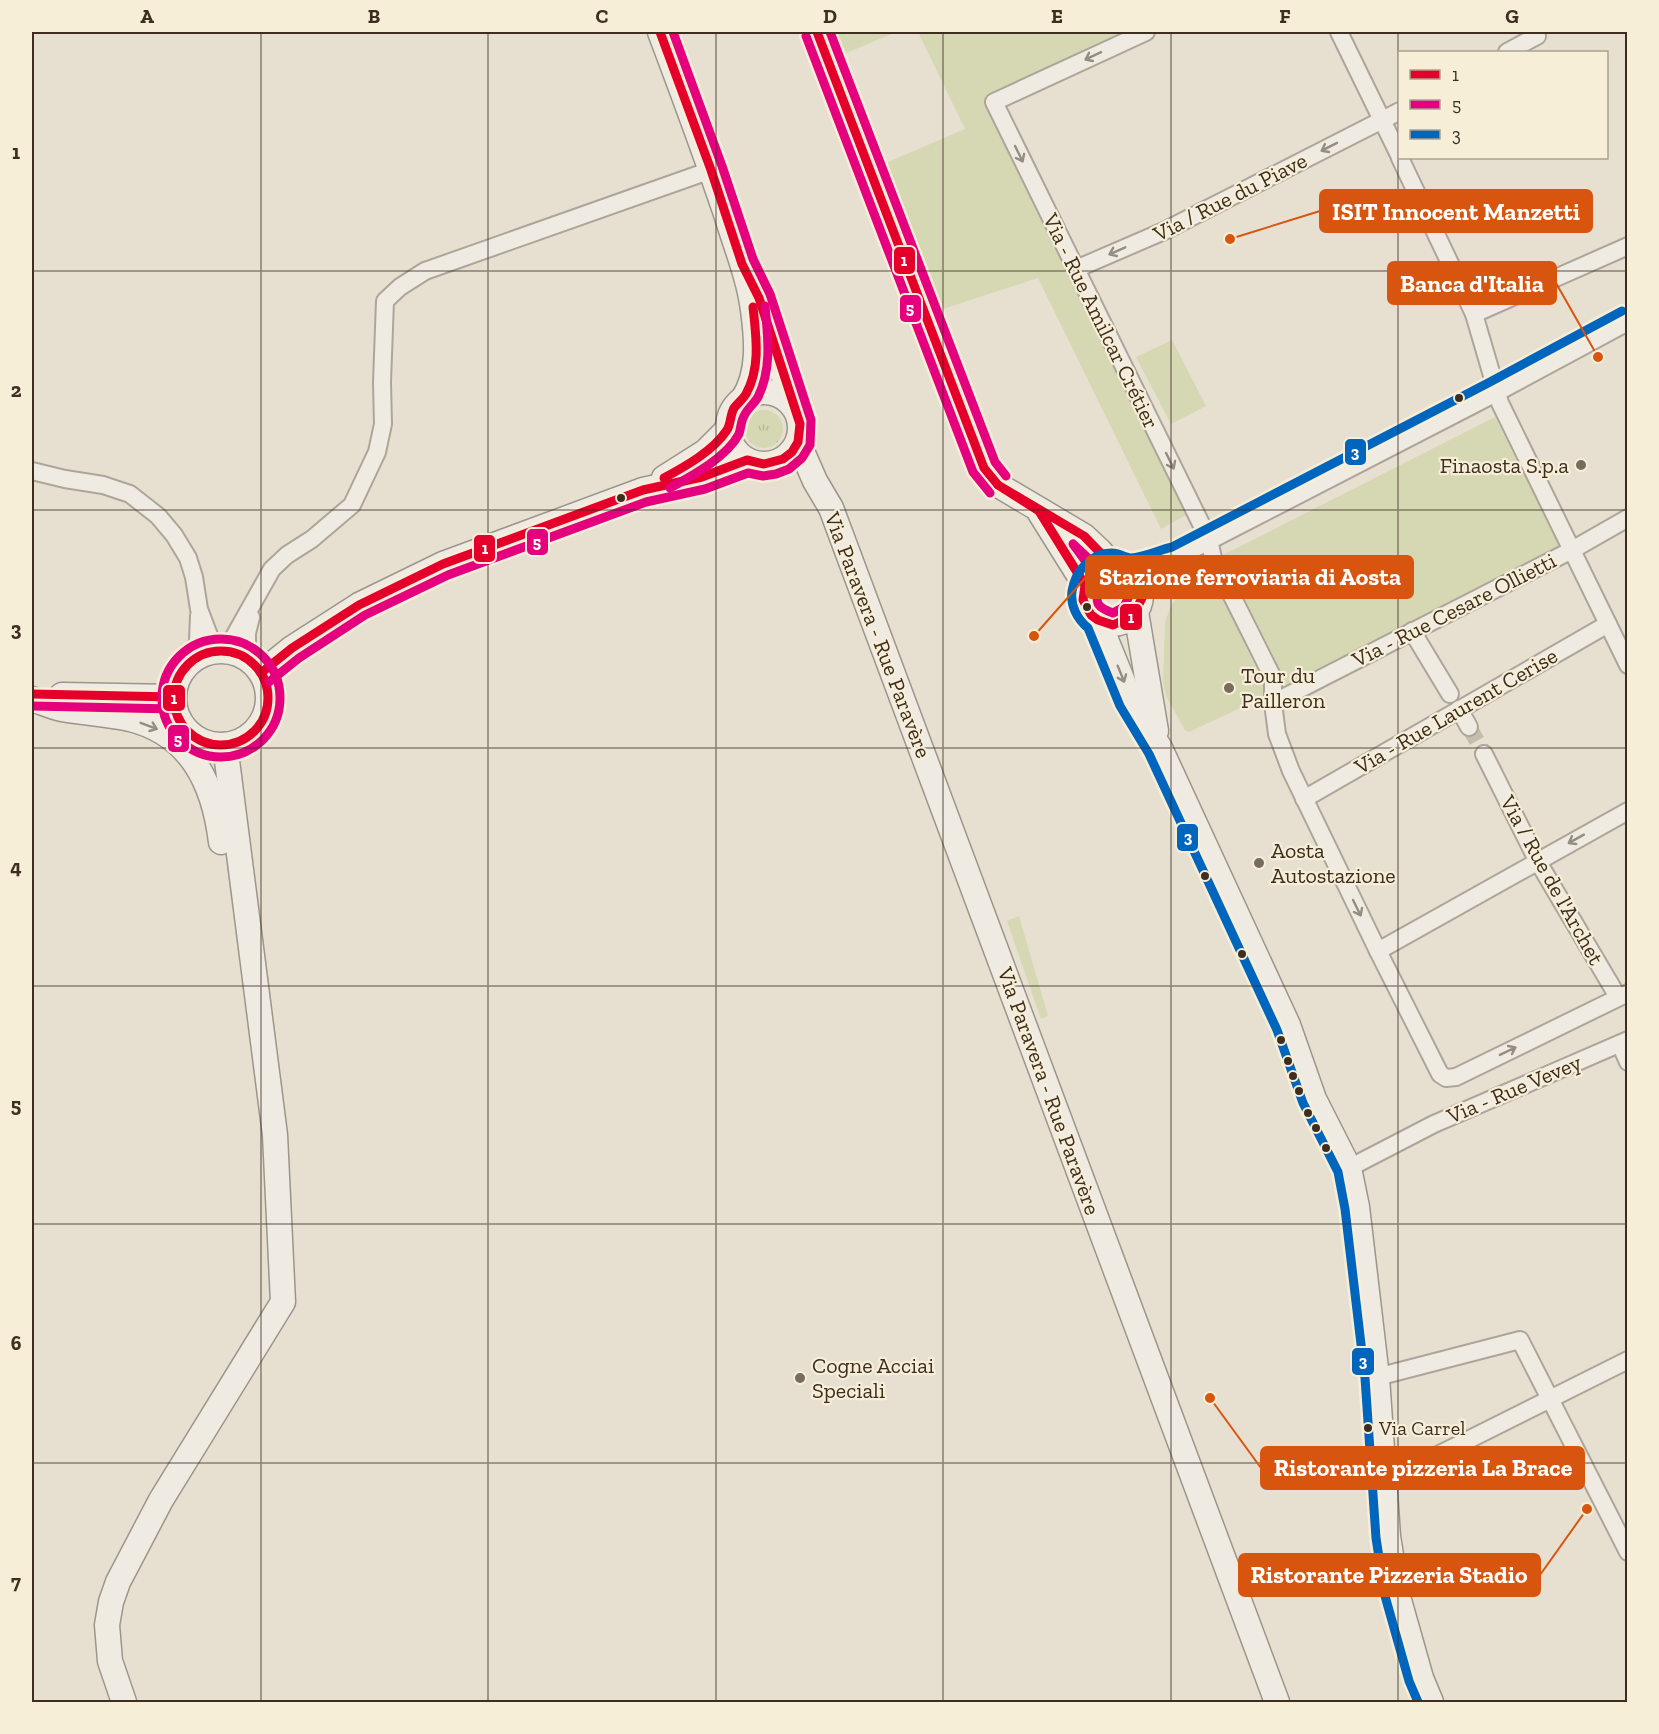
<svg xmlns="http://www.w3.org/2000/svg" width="1659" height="1734" font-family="'Zilla Slab',serif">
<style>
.grass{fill:url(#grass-tufts)}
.green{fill:#d6d7b3}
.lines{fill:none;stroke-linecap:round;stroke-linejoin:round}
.street-tunnel{stroke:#c5bcae;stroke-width:16;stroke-dasharray:16 8;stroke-linecap:butt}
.street-casing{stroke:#ada599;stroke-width:20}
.secondary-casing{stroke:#9c958a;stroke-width:27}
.street{stroke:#efebe3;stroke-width:16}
.secondary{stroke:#efebe3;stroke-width:24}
.bus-1-casing{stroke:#f7eed8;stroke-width:14}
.bus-2-casing{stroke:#f7eed8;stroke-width:14}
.bus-3-casing{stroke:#f7eed8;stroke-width:14}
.bus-1{stroke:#e4002b;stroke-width:9}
.bus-2{stroke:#e5007d;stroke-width:9}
.bus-3{stroke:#0065bd;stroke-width:9}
.oneway{stroke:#968c82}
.grid{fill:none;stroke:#3d2e20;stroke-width:1.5;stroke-opacity:0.55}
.bus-dot{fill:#3d2e20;stroke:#f7eed8;stroke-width:2}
.poi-dot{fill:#786c5e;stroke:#f7eed8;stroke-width:2}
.labels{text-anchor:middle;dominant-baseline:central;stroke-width:4.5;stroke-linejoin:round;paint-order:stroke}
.bus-label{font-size:20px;fill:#3d2e20;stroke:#f7eed8;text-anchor:start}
.street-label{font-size:22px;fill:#3d2e20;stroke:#f7eed8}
.poi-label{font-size:22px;fill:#3d2e20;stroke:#f7eed8;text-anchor:start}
.leader{fill:none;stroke:#d7550e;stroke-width:2}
.callout-dot{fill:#d7550e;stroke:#f7eed8;stroke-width:2}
.callout{fill:#d7550e;stroke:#d7550e;stroke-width:2}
.callout-label{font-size:24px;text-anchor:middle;font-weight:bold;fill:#fff}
.line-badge{stroke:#f7eed8;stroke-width:2}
.badge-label{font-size:16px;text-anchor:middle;font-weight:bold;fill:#fff}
.neatline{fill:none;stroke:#3d2e20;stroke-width:2}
.grid-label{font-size:20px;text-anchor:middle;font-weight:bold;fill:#3d2e20}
</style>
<defs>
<pattern id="grass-tufts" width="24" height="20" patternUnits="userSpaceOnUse" patternTransform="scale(1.5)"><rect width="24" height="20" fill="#d6d7b3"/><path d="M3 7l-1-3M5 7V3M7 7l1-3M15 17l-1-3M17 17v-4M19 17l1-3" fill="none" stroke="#b9b99a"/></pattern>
</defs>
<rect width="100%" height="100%" fill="#e7e0d1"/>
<circle class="grass" cx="764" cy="429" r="19"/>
<g class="green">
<polygon points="835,32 896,32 844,54"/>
<polygon points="918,32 1135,32 986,99 1188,514 1161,529 1038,278 937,311 881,165 965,129"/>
<polygon points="1172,340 1206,406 1171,424 1136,357"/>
<polygon points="1495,417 1561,548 1287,687 1221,556"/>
<polygon points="1200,573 1208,576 1216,582 1264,686 1264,694 1260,699 1189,732 1185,730 1166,696 1163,683 1165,622 1171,606 1183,588 1192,577"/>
<polygon points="1019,916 1048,1016 1041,1019 1007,921"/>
</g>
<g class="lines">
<polyline class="street-tunnel" points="1469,727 1484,754"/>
<defs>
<g id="street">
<polyline points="1146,32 994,102 1209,540 1213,558 1273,678 1273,703 1277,734 1291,771 1378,951 1440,1074 1446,1078 1456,1077 1628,993"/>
<polyline points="1339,32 1400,157"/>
<polyline points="1507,52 1537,36 1536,32"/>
<polyline points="1400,158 1474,314 1500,403 1628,665"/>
<polyline points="1076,269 1164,231 1400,111"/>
<polyline points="1474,314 1628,246"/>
<polyline points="32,471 65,479 103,485 130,494 158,516 174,535 188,558 194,577 199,609 215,651"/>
<polyline points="1129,571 1176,558 1496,393 1628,322"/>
<polyline points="1142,598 1176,558"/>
<polyline points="1412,631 1450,694"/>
<polyline points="226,651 272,569 287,555 312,539 352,505 377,452 383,424 382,382 385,301 400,287 425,271 711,170"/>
<polyline points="247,658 247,633 251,617"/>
<polyline points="191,662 198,641 199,616"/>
<polyline points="1273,703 1572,550 1628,518"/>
<polyline points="1459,709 1469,727"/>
<polyline points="1484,754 1537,860 1618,997"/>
<polyline points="1304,799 1608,624"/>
<polyline points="1378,951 1628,811"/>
<polyline points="1620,1044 1628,1062"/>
<polyline points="1349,1168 1434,1124 1628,1040"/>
<polyline points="1377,1377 1520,1340 1628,1552"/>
<polyline points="1384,1482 1628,1360"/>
</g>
<g id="secondary">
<path d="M 660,32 C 683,93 706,155 727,217 C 736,247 749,278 753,310 C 757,339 760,373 743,399"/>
<polyline points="817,32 984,468 998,485 1084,536 1100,551 1112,565"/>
<polyline points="762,307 793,406"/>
<circle cx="764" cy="428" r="36"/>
<polyline points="798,442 815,481 831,508 1277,1702"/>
<polyline points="664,478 705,452 729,428"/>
<polyline points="1040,513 1085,585"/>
<circle cx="1112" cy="595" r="29"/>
<polyline points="1136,612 1156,731"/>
<polyline points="1098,620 1131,701 1160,748 1288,1025 1314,1099 1349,1168 1357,1207 1377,1377 1388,1536 1397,1593 1421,1678 1431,1702"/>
<circle cx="221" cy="698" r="47"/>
<polyline points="261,673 292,648 359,605 443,564 643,490 702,477 747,460"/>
<polyline points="62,695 174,697"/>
<path d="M 32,699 C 41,702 52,707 62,709 C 84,713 107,714 130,719 C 191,734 214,784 221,842"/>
<polyline points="124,1702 110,1661 107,1625 111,1602 118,1582 161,1500 283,1302 275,1135 225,745"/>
</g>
</defs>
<use href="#street" class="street-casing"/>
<use href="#secondary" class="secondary-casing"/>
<use href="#street" class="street"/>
<use href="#secondary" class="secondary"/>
<defs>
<g id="bus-1">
<polyline points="817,32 984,468 998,485"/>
<path d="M 664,478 C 686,466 713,451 727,430 C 731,424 730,415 734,408 C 738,403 743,399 746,394 C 761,367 756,336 753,307"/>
<polygon points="998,485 1084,536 1112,565 1123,568 1135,576 1139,583 1142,598 1133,616 1113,625 1098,620 1091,615 1083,600 1085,585 1039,511"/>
<circle cx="221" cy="698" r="47"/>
<polyline points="261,673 292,648 359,605 443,564 643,490 702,477 747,460 764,464 783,459 792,452 798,442 800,424 759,298 742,264 711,170 660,32"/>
<polyline points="32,694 174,697"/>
</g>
<g id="bus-2">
<polyline points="830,32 995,462 1006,476"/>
<polyline points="806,36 973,472 990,493"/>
<path d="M 670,488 C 692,476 727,457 739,434 C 741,428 741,421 744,416 C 747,409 754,404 758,397 C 772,369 768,337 765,306"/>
<path d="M 1073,544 L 1105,574 L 1126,584 L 1129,596 L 1124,607 L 1113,613 C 1086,603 1103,597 1096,580 C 1091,567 1081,555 1073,544 Z"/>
<circle cx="221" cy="698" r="59"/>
<polyline points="269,682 299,658 365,615 448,575 646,502 705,489 748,473 763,476 776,474 789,469 802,458 810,445 811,420 770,294 753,259 722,166 673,32"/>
<polyline points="32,706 174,709"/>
</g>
<path id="bus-3" d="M 1418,1702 L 1409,1681 L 1385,1596 L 1376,1538 L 1365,1378 L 1345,1209 L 1338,1172 L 1303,1103 L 1277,1030 L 1149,754 L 1120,706 L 1088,628 C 1077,619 1070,605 1072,591 C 1075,572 1091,552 1113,553 C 1119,553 1125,558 1131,558 C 1144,557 1159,550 1172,547 L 1490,382 L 1622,311"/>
</defs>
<use href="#bus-1" class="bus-1-casing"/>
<use href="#bus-2" class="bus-2-casing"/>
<use href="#bus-3" class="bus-3-casing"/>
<use href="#bus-1" class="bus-1"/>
<use href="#bus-2" class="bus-2"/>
<use href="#bus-3" class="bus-3"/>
</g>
<defs><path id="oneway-shaft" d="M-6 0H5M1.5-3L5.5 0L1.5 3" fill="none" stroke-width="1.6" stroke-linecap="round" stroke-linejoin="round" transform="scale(1.5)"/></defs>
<g class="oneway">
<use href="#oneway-shaft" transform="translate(1093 56) rotate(155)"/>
<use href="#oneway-shaft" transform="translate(1329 147) rotate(153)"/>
<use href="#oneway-shaft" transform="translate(1019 154) rotate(64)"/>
<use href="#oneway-shaft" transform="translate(1117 251) rotate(156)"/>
<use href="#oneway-shaft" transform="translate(1170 461) rotate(64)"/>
<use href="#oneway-shaft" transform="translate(1121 674) rotate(68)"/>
<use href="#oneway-shaft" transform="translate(149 726) rotate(21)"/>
<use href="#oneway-shaft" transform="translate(1576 839) rotate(151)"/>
<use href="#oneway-shaft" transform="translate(1357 908) rotate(64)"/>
<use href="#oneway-shaft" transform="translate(1508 1051) rotate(-26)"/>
</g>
<path class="grid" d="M 261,32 L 261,1702M 488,32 L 488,1702M 716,32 L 716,1702M 943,32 L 943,1702M 1171,32 L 1171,1702M 1398,32 L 1398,1702M 32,271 L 1628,271M 32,510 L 1628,510M 32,748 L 1628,748M 32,986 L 1628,986M 32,1224 L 1628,1224M 32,1463 L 1628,1463"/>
<g class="bus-dot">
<circle cx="1459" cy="398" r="5"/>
<circle cx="621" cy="498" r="5"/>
<circle cx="1087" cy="607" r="5"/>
<circle cx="1205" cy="876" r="5"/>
<circle cx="1242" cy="954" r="5"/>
<circle cx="1281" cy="1040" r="5"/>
<circle cx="1288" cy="1061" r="5"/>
<circle cx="1293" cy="1076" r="5"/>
<circle cx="1299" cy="1091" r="5"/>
<circle cx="1308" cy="1113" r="5"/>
<circle cx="1316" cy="1128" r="5"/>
<circle cx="1326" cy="1148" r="5"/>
<circle cx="1368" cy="1428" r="5"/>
</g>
<g class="poi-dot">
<circle cx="1581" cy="465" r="6"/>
<circle cx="1229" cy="688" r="6"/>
<circle cx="1259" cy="863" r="6"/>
<circle cx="800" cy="1378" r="6"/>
</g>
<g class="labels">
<g class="bus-label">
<text x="1379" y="1428">Via Carrel</text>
</g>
<g class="street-label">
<text transform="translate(1230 197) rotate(-27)">Via / Rue du Piave</text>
<text transform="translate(1101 321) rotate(64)">Via - Rue Amilcar Crétier</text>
<text transform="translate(1454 610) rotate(-27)">Via - Rue Cesare Ollietti</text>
<text transform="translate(878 635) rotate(69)">Via Paravera - Rue Paravère</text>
<text transform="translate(1456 711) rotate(-30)">Via - Rue Laurent Cerise</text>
<text transform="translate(1552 880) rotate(61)">Via / Rue de l'Archet</text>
<text transform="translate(1514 1089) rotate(-23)">Via - Rue Vevey</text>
<text transform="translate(1049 1091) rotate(70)">Via Paravera - Rue Paravère</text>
</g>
<g class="poi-label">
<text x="1569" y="465" text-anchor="end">Finaosta S.p.a</text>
<text x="1241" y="675">Tour du<tspan x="1241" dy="25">Pailleron</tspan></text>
<text x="1271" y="850">Aosta<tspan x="1271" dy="25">Autostazione</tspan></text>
<text x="812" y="1365">Cogne Acciai<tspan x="812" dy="25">Speciali</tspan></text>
</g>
</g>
<path class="leader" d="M1230 239L1320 211M1598 357L1556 283M1034 636L1086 577M1210 1398L1261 1468M1587 1509L1540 1575"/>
<g class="callout-dot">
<circle cx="1230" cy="239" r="6"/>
<circle cx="1598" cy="357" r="6"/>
<circle cx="1034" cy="636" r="6"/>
<circle cx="1210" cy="1398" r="6"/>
<circle cx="1587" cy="1509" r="6"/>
</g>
<g class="callout">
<rect x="1320" y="190" width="272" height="42" rx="6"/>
<rect x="1388" y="262" width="168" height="42" rx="6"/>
<rect x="1086" y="556" width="327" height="42" rx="6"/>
<rect x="1261" y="1447" width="323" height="42" rx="6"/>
<rect x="1239" y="1554" width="301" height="42" rx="6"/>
</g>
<g class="callout-label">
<text x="1456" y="220">ISIT Innocent Manzetti</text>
<text x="1472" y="292">Banca d'Italia</text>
<text x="1250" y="585">Stazione ferroviaria di Aosta</text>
<text x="1423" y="1476">Ristorante pizzeria La Brace</text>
<text x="1389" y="1583">Ristorante Pizzeria Stadio</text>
</g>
<g class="line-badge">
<rect x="893" y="246" width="23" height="29" rx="6" fill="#e4002b"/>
<rect x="899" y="294" width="23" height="29" rx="6" fill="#e5007d"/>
<rect x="1344" y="438" width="23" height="28" rx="6" fill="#0065bd"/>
<rect x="526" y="528" width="23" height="28" rx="6" fill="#e5007d"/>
<rect x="473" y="534" width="23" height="29" rx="6" fill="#e4002b"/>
<rect x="1119" y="603" width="24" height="28" rx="6" fill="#e4002b"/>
<rect x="162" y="684" width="24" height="28" rx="6" fill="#e4002b"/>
<rect x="167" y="724" width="23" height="29" rx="6" fill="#e5007d"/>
<rect x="1176" y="823" width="23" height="29" rx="6" fill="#0065bd"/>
<rect x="1351" y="1347" width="24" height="29" rx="6" fill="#0065bd"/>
</g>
<g class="badge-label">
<text x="904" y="266">1</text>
<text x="910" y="314">5</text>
<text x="1355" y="458">3</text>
<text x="537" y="548">5</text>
<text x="485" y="554">1</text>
<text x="1131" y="623">1</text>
<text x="174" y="704">1</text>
<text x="178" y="745">5</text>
<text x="1188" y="843">3</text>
<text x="1363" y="1367">3</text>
</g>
<rect width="1659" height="1734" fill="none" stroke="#f7eed8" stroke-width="66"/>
<rect x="1398" y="51" width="210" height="108" fill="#f7eed8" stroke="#ada18e" stroke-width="1.5"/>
<rect x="1410" y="70" width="30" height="9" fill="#e4002b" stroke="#ada18e" stroke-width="1.5"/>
<text x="1452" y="81" font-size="18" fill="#3d2e20">1</text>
<rect x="1410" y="100" width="30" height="9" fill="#e5007d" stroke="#ada18e" stroke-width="1.5"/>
<text x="1452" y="111" font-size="18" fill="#3d2e20">5</text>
<rect x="1410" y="130" width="30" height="9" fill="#0065bd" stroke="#ada18e" stroke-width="1.5"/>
<text x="1452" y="141" font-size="18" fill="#3d2e20">3</text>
<rect x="33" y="33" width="1593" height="1668" class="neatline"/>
<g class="grid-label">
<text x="147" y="23">A</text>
<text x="374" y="23">B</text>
<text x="602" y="23">C</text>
<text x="830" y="23">D</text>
<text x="1057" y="23">E</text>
<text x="1285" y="23">F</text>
<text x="1512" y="23">G</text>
<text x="16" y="159">1</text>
<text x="16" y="397">2</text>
<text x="16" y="636">3</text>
<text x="16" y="874">4</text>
<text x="16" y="1112">5</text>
<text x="16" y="1350">6</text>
<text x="16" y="1589">7</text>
</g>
</svg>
